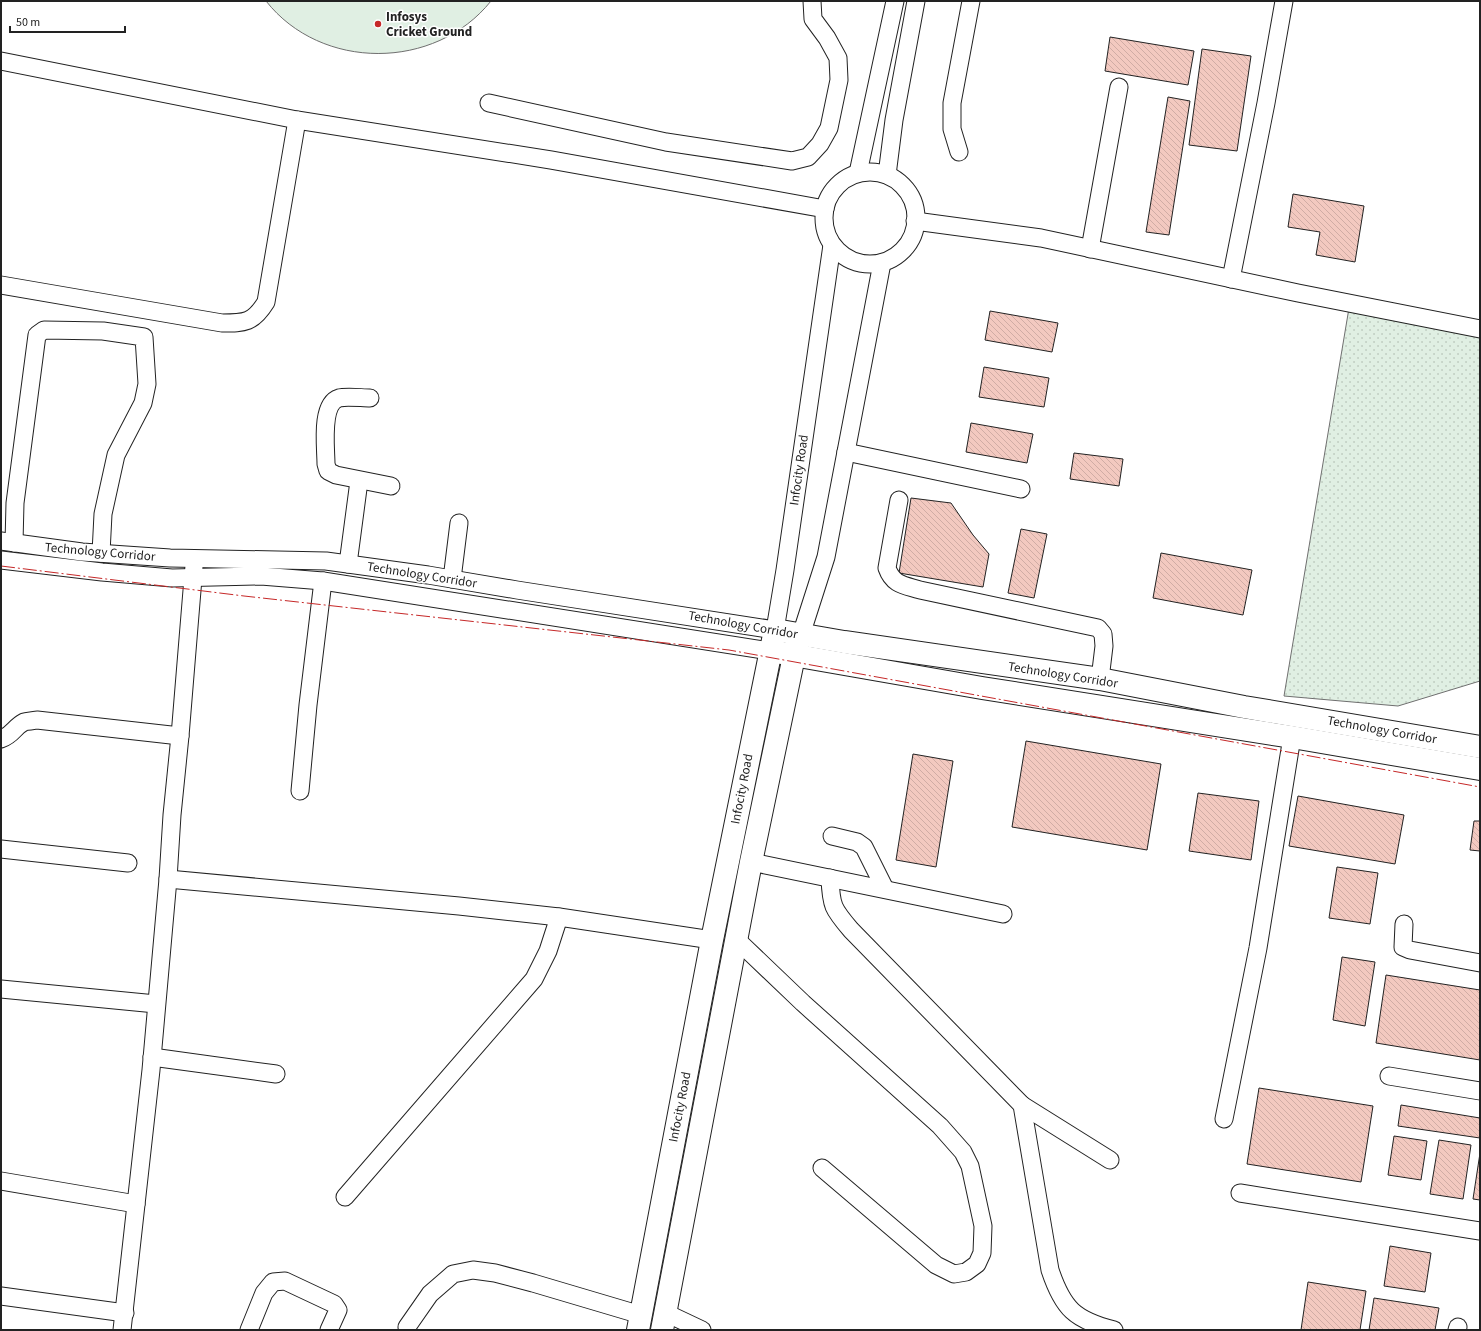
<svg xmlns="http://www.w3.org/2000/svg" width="1481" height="1331" font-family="'Source Sans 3',sans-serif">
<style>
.grass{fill:url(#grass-dots);stroke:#6f6f6f}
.pitch{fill:#e0efe3;stroke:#6f6f6f}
.building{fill:url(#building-back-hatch);stroke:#222}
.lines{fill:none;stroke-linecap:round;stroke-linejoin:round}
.minor-casing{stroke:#222;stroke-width:19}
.major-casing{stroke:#222;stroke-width:24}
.minor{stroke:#fff;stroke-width:17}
.major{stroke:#fff;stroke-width:22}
.power{stroke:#c62828;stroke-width:1;stroke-dasharray:14 3 2 3;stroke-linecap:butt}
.poi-dot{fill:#c62828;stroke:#fff;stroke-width:1.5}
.labels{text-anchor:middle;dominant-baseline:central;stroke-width:3;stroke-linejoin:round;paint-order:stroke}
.poi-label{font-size:13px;font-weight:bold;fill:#222;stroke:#fff;text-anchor:start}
.street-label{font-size:13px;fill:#222;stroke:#fff}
</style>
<defs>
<pattern id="grass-dots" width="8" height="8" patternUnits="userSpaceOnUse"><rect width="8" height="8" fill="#e0efe3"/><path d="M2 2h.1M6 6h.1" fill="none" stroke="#c0cdc2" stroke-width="1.8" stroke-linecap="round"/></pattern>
<pattern id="building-back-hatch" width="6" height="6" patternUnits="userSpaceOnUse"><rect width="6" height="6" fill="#f3c9c0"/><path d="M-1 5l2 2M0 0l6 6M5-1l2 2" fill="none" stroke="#d0aca5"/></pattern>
</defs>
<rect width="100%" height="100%" fill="#fff"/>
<polygon class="grass" points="1349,308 1480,324 1480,681 1398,706 1284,696"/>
<path class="pitch" d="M 266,1 L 491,1 C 435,71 321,71 266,1 Z"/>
<g class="building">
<polygon points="1110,37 1194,51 1188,85 1105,71"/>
<polygon points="1202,49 1251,56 1237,151 1189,145"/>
<polygon points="1168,97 1190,101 1169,235 1146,232"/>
<polygon points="1293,194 1364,206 1355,262 1316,255 1320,232 1288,227"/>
<polygon points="990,311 1058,323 1052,352 985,340"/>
<polygon points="984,367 1049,378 1044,407 979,397"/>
<polygon points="971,423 1033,434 1027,463 966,452"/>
<polygon points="1074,453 1123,459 1119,486 1070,479"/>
<polygon points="911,498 951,503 973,535 989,554 983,587 899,573"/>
<polygon points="1021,529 1047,534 1034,598 1008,593"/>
<polygon points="1161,553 1252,570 1243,615 1153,598"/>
<polygon points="1026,741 1161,764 1147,850 1012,827"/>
<polygon points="913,754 953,761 936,867 896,860"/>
<polygon points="1198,793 1259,801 1251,860 1189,851"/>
<polygon points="1298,796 1404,815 1395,864 1289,846"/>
<polygon points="1474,821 1480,821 1480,851 1470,850"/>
<polygon points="1337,867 1378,873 1370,924 1329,918"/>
<polygon points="1342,957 1375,962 1365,1026 1333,1020"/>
<polygon points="1386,975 1480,990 1480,1060 1376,1043"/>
<polygon points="1259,1088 1373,1106 1361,1182 1247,1164"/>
<polygon points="1401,1105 1480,1118 1480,1138 1398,1126"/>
<polygon points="1394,1136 1427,1141 1421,1180 1388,1175"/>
<polygon points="1439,1140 1471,1145 1463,1199 1430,1194"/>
<polygon points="1480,1153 1480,1200 1473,1199"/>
<polygon points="1390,1246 1431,1253 1425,1292 1384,1286"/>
<polygon points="1308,1282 1366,1291 1360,1330 1301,1330"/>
<polygon points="1374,1298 1439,1308 1435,1330 1369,1330"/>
</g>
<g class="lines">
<defs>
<g id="minor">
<polyline points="1,61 297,120 551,160 825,209"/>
<polyline points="489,103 666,142 792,161 808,157 820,144 829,128 839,80 838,58 827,38 813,19 812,1"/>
<polyline points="959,152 952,129 952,103 971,1"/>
<circle cx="870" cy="218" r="46"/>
<polyline points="858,173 895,1"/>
<polyline points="887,175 894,120 916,1"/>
<polyline points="915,221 1041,238 1298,293 1480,329"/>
<polyline points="1090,249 1119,87"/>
<polyline points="1231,279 1266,103 1284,1"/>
<path d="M 1,285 L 222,323 C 245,323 253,323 266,302 L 297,120"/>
<path d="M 370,398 C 362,398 346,396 339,398 C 320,404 326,448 326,464 L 328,471 L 336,475 L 391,486"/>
<polyline points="846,452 1021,489"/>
<path d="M 899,500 L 887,568 C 893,585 904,585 920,590 L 1098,628 L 1103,634 L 1104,646 L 1100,679"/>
<polyline points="1,541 82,552 170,558 326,561 428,575 517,590 775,630 785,570 832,245"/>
<polyline points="14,543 15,503 37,335 44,330 103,331 144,337 147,384 143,403 116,455 103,514 101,553"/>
<polyline points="1,560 102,572 172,578 261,576 323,581 770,651"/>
<polyline points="348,564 359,481"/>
<polyline points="452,579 459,523"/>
<polyline points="801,635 826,557 882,263"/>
<path d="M 1,739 C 13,735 14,727 24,722 C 27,721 33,721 37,720 L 180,736"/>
<polyline points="300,791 308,705 323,581"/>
<polyline points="832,836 857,842 864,847 885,889"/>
<polyline points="1,849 128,863"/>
<polyline points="751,862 1003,914"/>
<path d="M 830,878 C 831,906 833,909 851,930 L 1022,1105 L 1050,1270 C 1063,1309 1075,1320 1114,1330"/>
<polyline points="168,879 459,906 559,917 712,940"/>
<polyline points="1404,924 1403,947 1410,950 1480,963"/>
<polyline points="736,939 803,1003 940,1126 963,1152 970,1166 983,1226 982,1253 977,1264 966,1272 954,1274 936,1265 822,1168"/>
<polyline points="1,989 156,1004"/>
<polyline points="152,1057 276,1074"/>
<polyline points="1389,1076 1480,1091"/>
<polyline points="1022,1105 1110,1160"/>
<polyline points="1224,1119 1258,948 1292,737"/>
<polyline points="1,1181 136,1204"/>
<polyline points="1240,1193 1480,1231"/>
<polyline points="345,1197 534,979 548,951 559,917"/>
<polyline points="1,1296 125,1313"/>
<polyline points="666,1313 702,1330"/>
<polyline points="407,1327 430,1294 453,1274 473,1270 495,1273 533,1283 641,1315"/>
<polyline points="122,1330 151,1070 168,879 172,815 180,736 194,566"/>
<polyline points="249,1330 264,1293 273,1282 285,1281 334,1304 338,1310 329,1330"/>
<polyline points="1457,1330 1458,1327"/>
</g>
<g id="major">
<polyline points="770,651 982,688 1292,737 1480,769"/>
<polyline points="638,1330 712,940 775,630 844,642 1100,679 1244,707 1480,747"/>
<polyline points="662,1330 751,862 794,656 798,643"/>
</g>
</defs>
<use href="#minor" class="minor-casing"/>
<use href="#major" class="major-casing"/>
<use href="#minor" class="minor"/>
<use href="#major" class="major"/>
<polyline class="power" points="1,566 244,596 729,650 1480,787"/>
</g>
<circle class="poi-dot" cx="378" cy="24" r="4"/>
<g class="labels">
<g class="poi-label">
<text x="386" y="17">Infosys<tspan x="386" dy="15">Cricket Ground</tspan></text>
</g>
<g class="street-label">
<text transform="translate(799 470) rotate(-82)">Infocity Road</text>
<text transform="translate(100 552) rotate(5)">Technology Corridor</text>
<text transform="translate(422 575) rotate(9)">Technology Corridor</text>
<text transform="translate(743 625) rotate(10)">Technology Corridor</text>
<text transform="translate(1063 675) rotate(9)">Technology Corridor</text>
<text transform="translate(1382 730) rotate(10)">Technology Corridor</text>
<text transform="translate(742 789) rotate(-79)">Infocity Road</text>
<text transform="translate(680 1107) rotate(-79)">Infocity Road</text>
</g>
</g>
<rect width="1481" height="1331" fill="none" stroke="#222222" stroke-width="4"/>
<path d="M10 26v6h115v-6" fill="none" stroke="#222222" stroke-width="2"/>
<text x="16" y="26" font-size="12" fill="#222222" stroke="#ffffff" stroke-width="3" paint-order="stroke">50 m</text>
</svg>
